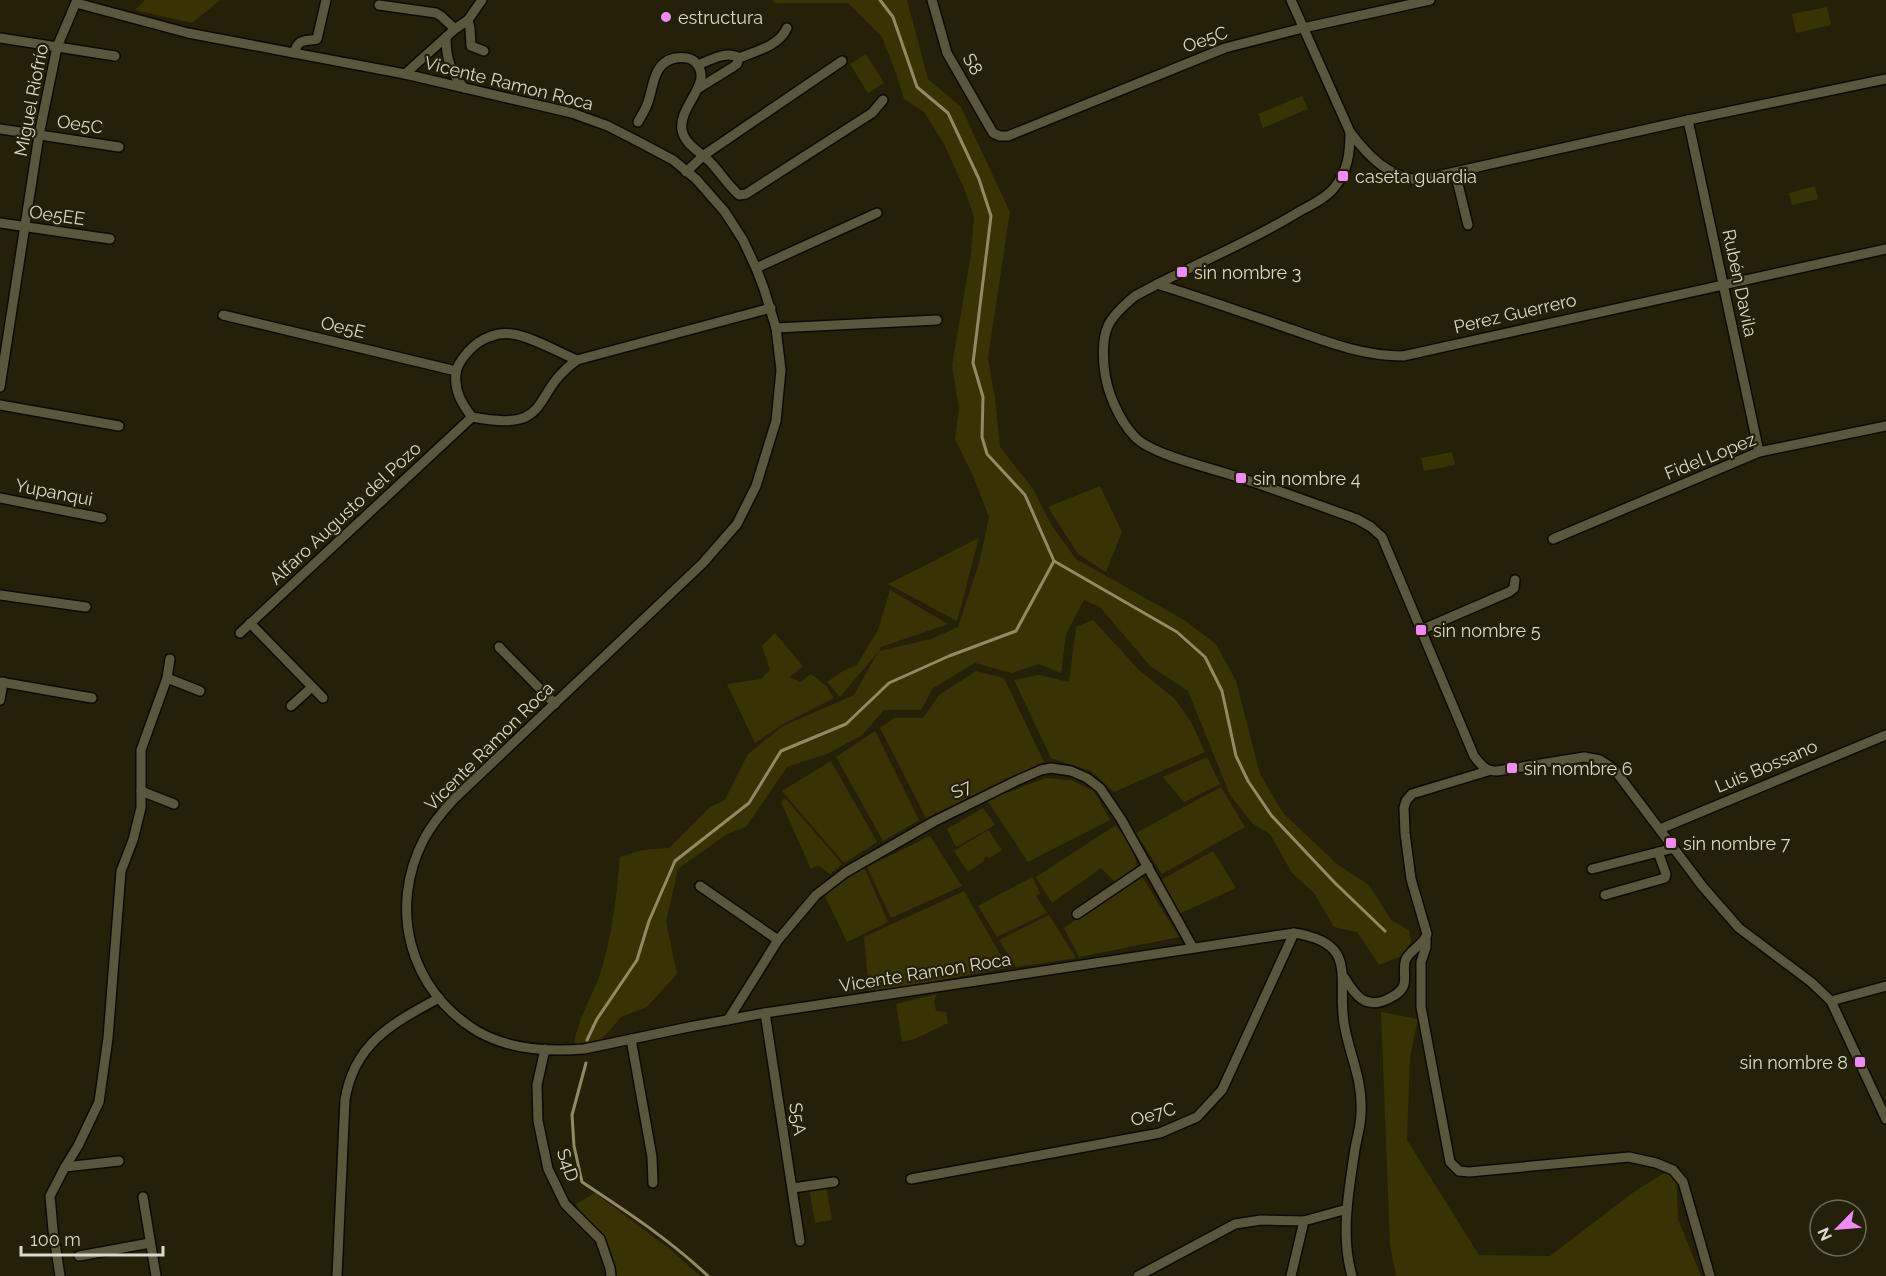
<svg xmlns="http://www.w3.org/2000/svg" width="1886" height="1276" font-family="Raleway,sans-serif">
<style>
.green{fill:#383305}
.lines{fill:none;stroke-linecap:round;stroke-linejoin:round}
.stream{stroke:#8f8b64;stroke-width:3}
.minor-casing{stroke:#0e0a00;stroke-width:12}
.minor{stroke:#5a573d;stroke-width:9}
.poi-dot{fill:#ef8bf7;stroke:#242108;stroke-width:2}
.labels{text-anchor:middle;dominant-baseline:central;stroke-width:4.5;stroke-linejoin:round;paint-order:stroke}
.poi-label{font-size:18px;fill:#dbd9ca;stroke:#242108;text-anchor:start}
.street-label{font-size:18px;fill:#dbd9ca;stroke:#242108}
</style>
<rect width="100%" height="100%" fill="#242108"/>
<g class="green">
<polygon points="145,0 220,0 192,23 135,10"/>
<path d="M 773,0 L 907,0 L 928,79 L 961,107 L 1010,212 L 988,358 L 995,398 L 1000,447 L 1033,489 L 1052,526 L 1076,559 L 1184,620 L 1216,644 L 1236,681 L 1260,774 L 1283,813 L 1337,864 L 1369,885 L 1391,920 L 1409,930 L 1411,942 L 1402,956 L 1379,965 L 1357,932 L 1334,927 L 1314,893 L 1292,873 L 1270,834 L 1252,823 L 1230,795 L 1188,691 L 1150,666 L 1100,607 L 1084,600 L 1066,634 L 1061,673 L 1039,664 L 1012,673 L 975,663 L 933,688 L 921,710 L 884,710 L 862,735 L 829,753 L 787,767 L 746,827 L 727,834 L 678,869 L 666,922 L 677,974 L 647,1007 L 621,1017 L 602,1039 L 574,1045 C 577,1021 589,1002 598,980 C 612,940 616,899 620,857 L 642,850 L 669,848 L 710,807 L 725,800 L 748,754 L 783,726 L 854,695 L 878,652 L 840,697 L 827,682 L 843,671 L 857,665 L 878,630 L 890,590 L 948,624 L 881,647 L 879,651 L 931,639 L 958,627 L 979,563 L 989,517 L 974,478 L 955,439 L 959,409 L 952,365 L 971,254 L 974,217 L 964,188 L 943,142 L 924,112 L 904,99 L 896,73 L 882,37 L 848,3 L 774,3 Z"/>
<polygon points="1827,7 1831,25 1796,33 1792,14"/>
<polygon points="866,54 884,83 868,93 850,64"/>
<polygon points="1302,96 1308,109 1263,128 1258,114"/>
<polygon points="1815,186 1818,199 1792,205 1789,193"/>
<polygon points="1452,452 1455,465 1424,471 1421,458"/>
<polygon points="1100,486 1122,532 1106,572 1078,554 1048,507"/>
<polygon points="979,538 957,621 888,584"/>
<polygon points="1093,620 1140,671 1174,698 1190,720 1205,752 1114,792 1091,771 1051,758 1014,680 1039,675 1069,682 1076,627"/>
<polygon points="775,633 803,666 790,677 800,682 811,674 827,687 834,698 783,724 755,743 727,684 761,679 770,670 762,646"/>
<polygon points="976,671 1004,678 1044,762 926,818 880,728 894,718 923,718 939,695"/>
<polygon points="875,731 919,820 883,841 836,757"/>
<polygon points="1207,757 1220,784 1184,802 1163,777"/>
<polygon points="831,761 877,842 844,863 782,791"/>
<polygon points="1046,778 1071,780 1094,791 1110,820 1028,862 987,800"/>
<polygon points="1221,787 1245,827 1162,874 1136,833"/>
<polygon points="785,798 842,864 830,874 818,865 811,869 781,802"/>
<polygon points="983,808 995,825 956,847 947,829"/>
<polygon points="1116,825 1133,849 1137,866 1115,882 1101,868 1052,903 1036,877"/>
<polygon points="988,830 1002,850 990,858 985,857 984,861 968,872 954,851"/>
<polygon points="930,836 962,886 891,918 867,867"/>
<polygon points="1213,851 1236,888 1179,914 1161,880"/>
<polygon points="864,867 888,922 847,942 824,894"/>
<polygon points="1141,875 1179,937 1079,957 1064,928"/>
<polygon points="1032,877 1040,893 1036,896 1047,913 997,937 978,906"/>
<polygon points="964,891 1008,968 869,993 864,937"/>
<polygon points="1049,915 1076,958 1016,967 999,940"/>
<polygon points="937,994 934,1001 936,1011 946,1012 948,1023 912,1040 902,1041 896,1004"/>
<polygon points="1381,1012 1418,1019 1410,1057 1407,1140 1479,1255 1550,1256 1635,1191 1676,1166 1678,1219 1701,1276 1396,1276 1390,1245"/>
<polygon points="826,1185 832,1220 815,1223 809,1188"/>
<polygon points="595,1193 672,1251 700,1276 615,1276 614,1264 576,1204"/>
</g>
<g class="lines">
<g class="stream">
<polyline points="880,0 893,17 917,87 948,113 979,179 991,216 973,363 983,397 982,437 987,454 1025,495 1054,561 1177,632 1205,657 1222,691 1236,756 1248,781 1271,815 1335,883 1385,931"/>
<polyline points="587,1040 597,1019 637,960 649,921 675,861 749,803 781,751 846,724 889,683 949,656 1016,631 1054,561"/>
<path d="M 586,1063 L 572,1115 L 574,1146 L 582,1182 C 626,1211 670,1240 708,1276"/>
</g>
<defs>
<g id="minor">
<polyline points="932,0 947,53 993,133 1000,136 1008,136 1225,48 1303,28 1430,0"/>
<path d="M 1291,0 L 1350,132 C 1350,153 1348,171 1334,188 C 1326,198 1311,205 1300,211 C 1247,244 1189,266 1135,296 C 1107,319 1101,330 1104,366 C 1106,390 1118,419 1135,437 C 1152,455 1215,469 1241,478 C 1280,491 1318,505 1357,519 L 1371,527 L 1382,537 L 1474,756 C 1481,765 1485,771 1497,771 L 1584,757 L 1600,760 L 1614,769 L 1703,887 L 1739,928 L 1811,982 L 1831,1001 L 1886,1119"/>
<path d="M 76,3 L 188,33 L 405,74 L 572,113 L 608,126 L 641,143 L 673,160 L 696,179 L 725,212 L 743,240 L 756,268 L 764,289 L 776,328 L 781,370 L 776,421 L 756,486 L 737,524 L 703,563 L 454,799 C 443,811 432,824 424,839 C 388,908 409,990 477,1031 C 508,1049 549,1052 584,1049 L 689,1027 L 765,1013 L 1294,933 C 1359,943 1337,977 1344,1023 C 1349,1055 1363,1078 1361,1113 C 1361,1125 1357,1137 1355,1149 C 1349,1190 1340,1235 1352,1276"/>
<polyline points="379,5 436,13 441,16 455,29"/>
<polyline points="468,20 470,28 471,46 484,51"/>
<path d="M 446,37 C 446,58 450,71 464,88"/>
<polyline points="0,38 115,56"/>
<path d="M 294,53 C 299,38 303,42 317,39 L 326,0"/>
<path d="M 698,65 C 710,60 727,50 739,58"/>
<polyline points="405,74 455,29 468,20 482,0"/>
<path d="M 699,88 L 733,67 L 737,64 L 739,58 C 756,51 779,46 787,28"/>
<polyline points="1688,120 1759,452"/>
<path d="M 638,122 C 641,116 646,109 648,102 C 654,85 653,63 675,58 C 682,57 691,57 696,63 C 714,83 678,106 682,130 C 685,146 703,153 712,164 C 721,174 729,186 739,195 L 746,194 L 872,113 L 883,100"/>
<polyline points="0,129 119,147"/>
<path d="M 1350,132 C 1368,156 1388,177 1419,180 L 1688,120 L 1886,79"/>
<polyline points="686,172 704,155 842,61"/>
<polyline points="1455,172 1468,225"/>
<polyline points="0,223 110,239"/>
<polyline points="756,268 877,213"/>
<path d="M 1157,284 C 1198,297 1239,311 1279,325 C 1320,339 1359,356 1403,356 L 1886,249"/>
<polyline points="223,315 456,371"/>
<polyline points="776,328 937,320"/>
<path d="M 577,360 C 560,353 530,336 512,334 C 505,333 496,334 489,337 C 476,341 457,360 456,374 C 454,391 462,404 472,417 C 555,433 528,395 577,360 L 771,308"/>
<polyline points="0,387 39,135 57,47 77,0"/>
<polyline points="0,405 119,426"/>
<polyline points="0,498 102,518"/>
<polyline points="1553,539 1759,452 1886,426"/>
<polyline points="0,595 86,607"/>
<polyline points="250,623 323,698"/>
<polyline points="1421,630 1509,592 1514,588 1515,580"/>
<polyline points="240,633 472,417"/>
<polyline points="499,647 555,704"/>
<polyline points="167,678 200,691"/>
<polyline points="0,682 92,698"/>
<polyline points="0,700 3,682"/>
<polyline points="291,706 312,687"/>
<polyline points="141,791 174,804"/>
<polyline points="1660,829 1886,735"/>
<polyline points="1592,869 1674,848"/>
<polyline points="700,886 778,940"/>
<polyline points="1605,895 1665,878 1666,874 1658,852"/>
<polyline points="1077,914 1148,866"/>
<polyline points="1426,939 1426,947 1421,962 1421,1007 1450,1162 1459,1171 1469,1172 1629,1157 1656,1163 1673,1170 1683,1182 1710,1276"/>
<path d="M 1344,977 C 1355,995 1365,1010 1388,999 C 1394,996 1400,993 1403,987 C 1407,979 1402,968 1406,959 C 1411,949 1424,945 1427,934 L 1411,879 L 1405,833 L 1404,808 L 1406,801 L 1412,794 L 1488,771"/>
<polyline points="1831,1001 1886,986"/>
<polyline points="765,1013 800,1241"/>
<polyline points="728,1020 778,940 816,895 846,872 935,821 1016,781 1041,770 1051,768 1071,771 1087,778 1100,788 1121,819 1193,948"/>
<polyline points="631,1039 652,1157 653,1183"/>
<polyline points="545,1049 537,1085 538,1121 548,1169 565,1204 600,1239 610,1268 611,1276"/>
<polyline points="65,1167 119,1161"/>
<polyline points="911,1179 1160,1133 1197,1117 1222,1090 1294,933"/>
<polyline points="793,1188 834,1182"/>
<polyline points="143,1197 156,1276"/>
<polyline points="79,1256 150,1243"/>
<polyline points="60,1276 53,1230 50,1196 65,1167 78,1146 99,1102 108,1038 121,871 133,840 141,808 141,750 167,678 170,659"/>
<path d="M 337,1276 L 345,1100 C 354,1043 393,1023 439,998"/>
<polyline points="1138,1276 1235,1224 1261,1220 1304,1221"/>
<polyline points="1291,1276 1304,1221 1347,1209"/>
</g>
</defs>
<use href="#minor" class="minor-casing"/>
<use href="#minor" class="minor"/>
</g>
<g class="poi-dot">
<circle cx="666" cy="17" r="6"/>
<rect x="1337" y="170" width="12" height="12" rx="3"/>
<rect x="1176" y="266" width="12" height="12" rx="3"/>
<rect x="1235" y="472" width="12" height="12" rx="3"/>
<rect x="1415" y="624" width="12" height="12" rx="3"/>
<rect x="1506" y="762" width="12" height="12" rx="3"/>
<rect x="1665" y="837" width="12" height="12" rx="3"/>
<rect x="1854" y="1056" width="12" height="12" rx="3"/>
</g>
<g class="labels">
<g class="poi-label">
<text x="678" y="17">estructura</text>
<text x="1355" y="176">caseta guardia</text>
<text x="1194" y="272">sin nombre 3</text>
<text x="1253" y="478">sin nombre 4</text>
<text x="1433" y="630">sin nombre 5</text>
<text x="1524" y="768">sin nombre 6</text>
<text x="1683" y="843">sin nombre 7</text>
<text x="1848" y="1062" text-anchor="end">sin nombre 8</text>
</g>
<g class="street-label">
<text transform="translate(1205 39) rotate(-20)">Oe5C</text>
<text transform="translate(973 64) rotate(61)">S8</text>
<text transform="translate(509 83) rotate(14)">Vicente Ramon Roca</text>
<text transform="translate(31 100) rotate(-79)">Miguel Riofrío</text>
<text transform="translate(80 124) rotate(8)">Oe5C</text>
<text transform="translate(57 215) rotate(8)">Oe5EE</text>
<text transform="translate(1740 283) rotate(78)">Rubén Davila</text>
<text transform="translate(1515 313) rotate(-13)">Perez Guerrero</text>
<text transform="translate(343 327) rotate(13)">Oe5E</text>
<text transform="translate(1710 456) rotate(-22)">Fidel Lopez</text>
<text transform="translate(54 492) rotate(11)">Yupanqui</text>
<text transform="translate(345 513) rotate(-43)">Alfaro Augusto del Pozo</text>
<text transform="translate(489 746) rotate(-45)">Vicente Ramon Roca</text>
<text transform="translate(1766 766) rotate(-23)">Luis Bossano</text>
<text transform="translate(961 789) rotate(-26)">S7</text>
<text transform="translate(925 972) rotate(-9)">Vicente Ramon Roca</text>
<text transform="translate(1153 1114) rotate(-16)">Oe7C</text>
<text transform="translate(798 1119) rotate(81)">S5A</text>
<text transform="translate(568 1165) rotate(71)">S4D</text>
</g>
</g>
<g transform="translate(1838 1228) rotate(245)"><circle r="28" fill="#242108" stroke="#6d6b56" stroke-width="1.5"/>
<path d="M0-4.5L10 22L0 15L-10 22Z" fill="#ef8bf7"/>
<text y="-9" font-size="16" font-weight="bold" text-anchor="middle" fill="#dbd9ca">N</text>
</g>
<path d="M21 1246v9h142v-9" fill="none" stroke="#dbd9ca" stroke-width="3"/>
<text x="30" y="1246" font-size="18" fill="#dbd9ca" stroke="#242108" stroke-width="4.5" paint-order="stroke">100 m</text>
</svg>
